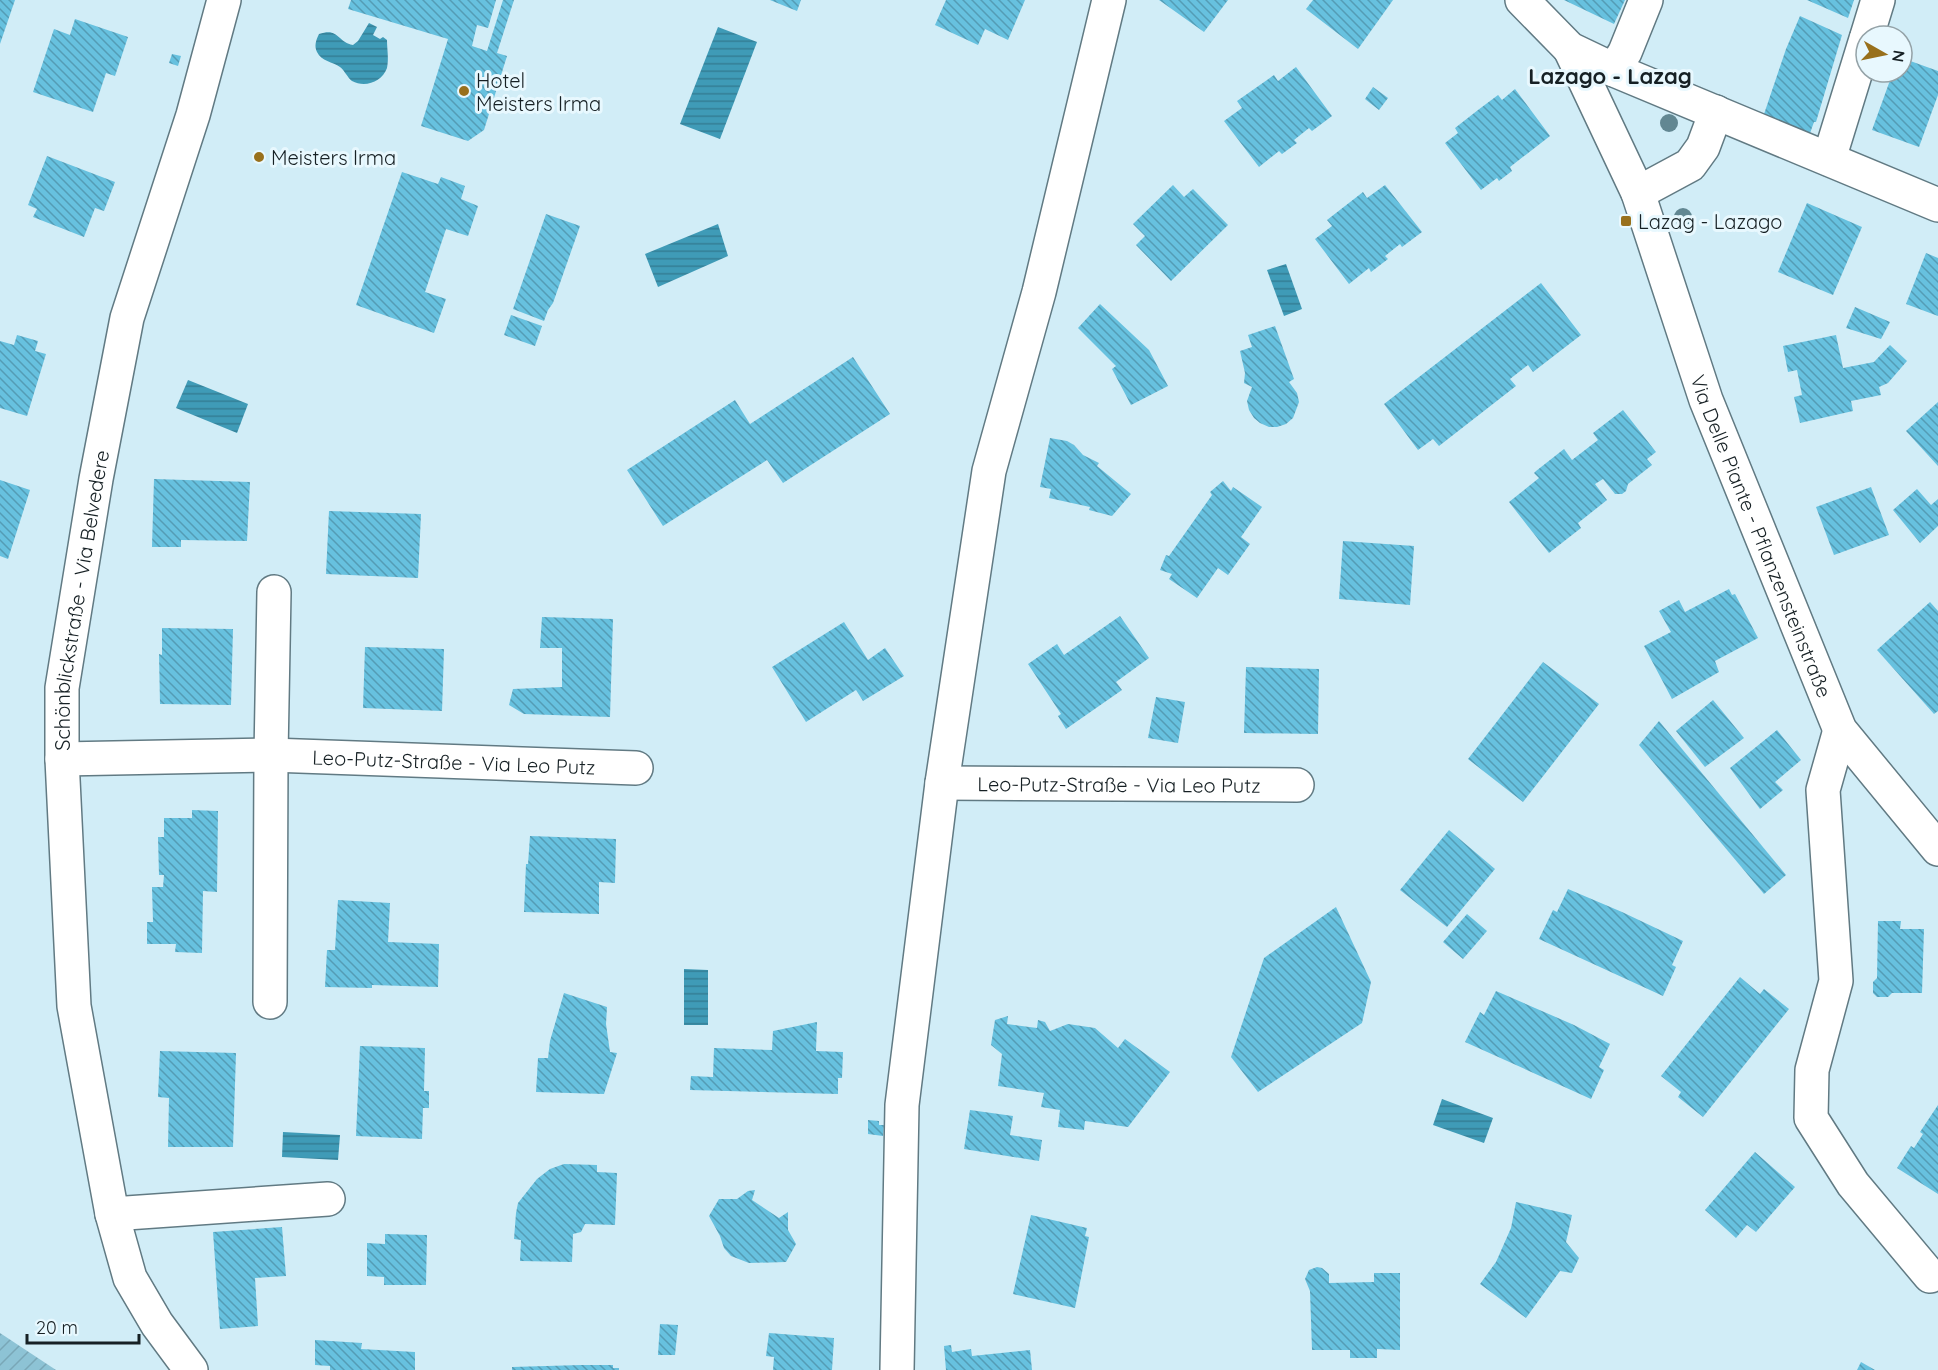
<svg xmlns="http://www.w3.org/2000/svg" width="1938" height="1370" font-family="Quicksand,sans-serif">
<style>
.garden{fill:url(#garden-furrows)}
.water{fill:url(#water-rules)}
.building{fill:url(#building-back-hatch)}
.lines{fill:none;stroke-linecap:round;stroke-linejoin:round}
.minor-casing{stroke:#617a83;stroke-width:36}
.minor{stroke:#fff;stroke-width:33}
.tree{fill:#628792}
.poi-dot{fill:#98701c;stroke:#e8f8fe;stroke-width:2}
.labels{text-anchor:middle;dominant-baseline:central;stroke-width:6;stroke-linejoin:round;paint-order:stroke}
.poi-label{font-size:20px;fill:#162024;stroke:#e8f8fe;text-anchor:start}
.street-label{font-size:20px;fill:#162024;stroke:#e8f8fe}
.quarter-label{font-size:22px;font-weight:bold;fill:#162024;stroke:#e8f8fe}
</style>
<defs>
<pattern id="garden-furrows" width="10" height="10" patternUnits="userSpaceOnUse" patternTransform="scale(1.5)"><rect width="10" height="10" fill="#8dc3d5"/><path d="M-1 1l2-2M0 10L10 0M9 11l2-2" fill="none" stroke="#79a7b7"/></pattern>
<pattern id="water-rules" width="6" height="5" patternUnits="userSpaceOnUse" patternTransform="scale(1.5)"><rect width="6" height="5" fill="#3f9bb7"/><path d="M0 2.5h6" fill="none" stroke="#347e95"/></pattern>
<pattern id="building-back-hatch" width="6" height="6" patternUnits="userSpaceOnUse" patternTransform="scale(1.5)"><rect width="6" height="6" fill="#67c1df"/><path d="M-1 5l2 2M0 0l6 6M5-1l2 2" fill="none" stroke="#549cb5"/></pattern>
</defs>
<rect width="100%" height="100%" fill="#d1edf7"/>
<polygon class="garden" points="0,1333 56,1370 0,1370"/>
<g class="water">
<path d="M 369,23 L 377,27 L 373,35 L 380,39 L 383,37 L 387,40 C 387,49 389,59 387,68 C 382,82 365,88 352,81 C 347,77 345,71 340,67 C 333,62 321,61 317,52 C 314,46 316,40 319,34 C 339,27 337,42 353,45 L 358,41 Z"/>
<polygon points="718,27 757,42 720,139 680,124"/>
<polygon points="718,224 728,256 658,287 645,254"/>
<polygon points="1286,264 1302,309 1284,316 1267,270"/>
<polygon points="188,380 248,404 237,433 176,408"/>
<polygon points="684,969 708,970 708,1025 684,1025"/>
<polygon points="1442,1099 1493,1118 1484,1143 1433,1125"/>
<polygon points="283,1132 340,1135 338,1160 282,1157"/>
</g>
<g class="building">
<polygon points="0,0 15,0 0,44"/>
<polygon points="351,0 496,0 488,28 477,25 472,46 487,51 503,0 514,0 497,53 507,56 484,130 468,141 421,126 448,39 348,9"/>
<polygon points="770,0 801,0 797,11"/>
<polygon points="946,0 1025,0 1008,40 985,29 978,45 935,25"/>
<polygon points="1159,0 1228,0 1204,32"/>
<polygon points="1313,0 1393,0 1358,49 1306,9"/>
<polygon points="1564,0 1625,0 1614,24"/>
<polygon points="1807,0 1854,0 1848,18"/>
<polygon points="1800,16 1842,35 1816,122 1814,122 1809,136 1762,120 1786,49"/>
<polygon points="75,19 128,37 115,76 106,73 93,112 33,92 54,29 70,35"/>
<polygon points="172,54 181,56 178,66 169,63"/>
<polygon points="1902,58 1938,71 1938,95 1919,147 1872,130 1893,72 1902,72"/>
<polygon points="1296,67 1332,116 1312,131 1309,128 1294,140 1297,143 1282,154 1279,151 1259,167 1224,121 1242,108 1237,101 1274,75 1278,81"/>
<polygon points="1373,87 1388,98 1379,110 1365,99"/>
<polygon points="1515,89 1550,136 1510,167 1512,171 1499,181 1497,178 1481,190 1445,143 1458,133 1455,128 1478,110 1498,95 1502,100"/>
<polygon points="47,156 115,182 104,211 95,208 84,237 33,217 37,209 28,205"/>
<polygon points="402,172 438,184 441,177 465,186 461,199 478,206 468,236 446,229 425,292 446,299 434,333 356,305"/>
<polygon points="1173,185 1184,197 1193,189 1228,225 1171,281 1136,245 1145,236 1133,224"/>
<polygon points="1385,185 1422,232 1402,247 1400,244 1385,256 1388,259 1371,272 1369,268 1349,284 1315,239 1332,226 1327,220 1363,192 1367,198"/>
<polygon points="1807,203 1862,227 1833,295 1778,272"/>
<polygon points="546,214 580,226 553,303 548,310 544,321 513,309"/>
<polygon points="1926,253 1938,258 1938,316 1906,304"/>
<polygon points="1541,283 1581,335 1533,372 1528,365 1510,379 1516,386 1439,446 1433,439 1418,450 1384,404"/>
<polygon points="1100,304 1149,350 1168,386 1131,405 1112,369 1116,366 1078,328"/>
<polygon points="1855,307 1890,322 1881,339 1846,328"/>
<polygon points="511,315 542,326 535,346 504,335"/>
<polygon points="1275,326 1294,379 1289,382 1297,393 1299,402 1293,418 1286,424 1277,427 1269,427 1260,423 1254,418 1249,410 1247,401 1252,387 1244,383 1245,373 1240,351 1252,347 1248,335"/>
<polygon points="17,335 38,341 35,351 46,354 27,416 0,408 0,341 14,345"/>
<polygon points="1836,335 1843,368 1874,362 1890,345 1907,361 1888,383 1879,387 1881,395 1851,401 1853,411 1800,423 1794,397 1802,395 1797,370 1788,372 1783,346"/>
<polygon points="853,357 890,414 783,483 767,460 663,526 627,470 735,400 750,424"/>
<polygon points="1938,402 1938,466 1906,431"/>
<polygon points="1623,410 1656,452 1647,459 1652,465 1628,484 1626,491 1622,494 1615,494 1603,479 1595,484 1607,500 1578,523 1581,528 1549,553 1509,502 1539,478 1534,473 1536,471 1564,449 1572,460 1598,440 1593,433"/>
<polygon points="1050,438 1067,441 1074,445 1083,455 1099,463 1097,466 1131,494 1112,516 1089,510 1090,507 1049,498 1051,489 1040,487"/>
<polygon points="154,479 250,482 247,541 181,540 181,547 152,547"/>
<polygon points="0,480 30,490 8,559 0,556"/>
<polygon points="1223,481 1231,491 1233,487 1262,507 1241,537 1250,544 1228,575 1218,568 1197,598 1169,579 1172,574 1160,570 1166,555 1169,556 1212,495 1210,492"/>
<polygon points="1871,487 1889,535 1834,555 1816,507"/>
<polygon points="1917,489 1931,505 1938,499 1938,526 1920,543 1893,510"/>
<polygon points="329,511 421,514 418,578 326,574"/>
<polygon points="1343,541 1414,546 1410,605 1339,599"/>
<polygon points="1729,589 1732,595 1735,594 1758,638 1715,661 1719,672 1672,699 1644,646 1671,632 1659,611 1679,600 1685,612"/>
<polygon points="1930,602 1938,611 1938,711 1934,714 1877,650"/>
<polygon points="1120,616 1149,658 1116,682 1122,690 1066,729 1058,716 1061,714 1028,664 1057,644 1064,655"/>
<polygon points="542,617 613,619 610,717 524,714 509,705 513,689 562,687 562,648 540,648"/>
<polygon points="844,622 868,660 885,648 904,676 863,701 856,690 806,722 772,667"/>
<polygon points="162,628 233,629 231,705 160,704 159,654 162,655"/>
<polygon points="365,647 444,649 442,711 363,708"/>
<polygon points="1543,662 1599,704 1523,802 1468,759"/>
<polygon points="1246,667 1319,669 1318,734 1244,733"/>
<polygon points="1156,697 1185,702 1178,743 1148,738"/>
<polygon points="1713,700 1744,738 1705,767 1676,731"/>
<polygon points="1659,721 1786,875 1764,894 1639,745"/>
<polygon points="1777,730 1801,760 1775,782 1783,790 1760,809 1730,768"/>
<polygon points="192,810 218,811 217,892 203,891 202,953 175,952 176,944 147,944 147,922 153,922 152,887 163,887 164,875 159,875 158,837 164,837 164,818 192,818"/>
<polygon points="1449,830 1495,869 1447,927 1400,890"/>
<polygon points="530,836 616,839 615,883 599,882 599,914 524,912 526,864 528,864"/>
<polygon points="1568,889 1622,912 1683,941 1672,965 1676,967 1663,996 1539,939 1553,910 1557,912"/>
<polygon points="338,900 390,903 388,942 439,944 438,987 372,985 372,988 325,987 327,950 335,950"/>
<polygon points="1336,907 1371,982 1362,1023 1258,1092 1231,1057 1264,958"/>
<polygon points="1467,914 1487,931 1463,959 1443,942"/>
<polygon points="1878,921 1901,921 1900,929 1924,929 1922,993 1892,993 1888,997 1877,997 1873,993 1873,982 1877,978"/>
<polygon points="1740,977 1760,994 1764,989 1789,1009 1703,1117 1678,1097 1681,1092 1661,1076"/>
<polygon points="1496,991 1574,1025 1610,1044 1599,1067 1604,1070 1591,1099 1465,1042 1480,1012 1484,1015"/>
<polygon points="564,993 607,1007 606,1024 610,1052 617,1053 604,1094 536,1092 538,1058 548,1058 550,1041"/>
<polygon points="1008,1016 1007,1024 1037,1028 1038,1020 1045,1022 1050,1031 1068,1024 1095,1028 1118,1048 1125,1039 1170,1072 1128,1127 1085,1121 1084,1130 1058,1127 1060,1110 1041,1107 1044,1093 998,1086 1002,1054 991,1045 995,1020"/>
<polygon points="817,1022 816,1051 843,1052 842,1078 838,1078 838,1094 690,1090 691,1076 713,1077 714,1048 772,1050 773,1031"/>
<polygon points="360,1046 425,1048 424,1091 429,1091 429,1108 423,1108 422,1139 356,1136"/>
<polygon points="160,1051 236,1053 233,1147 168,1147 169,1098 158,1097"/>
<polygon points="1938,1105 1938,1194 1897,1168 1911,1146 1914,1148 1923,1134 1920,1132"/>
<polygon points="970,1110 1013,1116 1010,1135 1042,1140 1039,1161 964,1149"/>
<polygon points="868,1120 879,1121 879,1125 884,1125 883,1136 868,1134"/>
<polygon points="1755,1152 1795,1187 1756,1232 1747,1225 1736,1238 1705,1210"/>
<polygon points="564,1164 597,1165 597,1172 617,1173 615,1225 585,1224 581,1232 573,1234 572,1262 520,1261 521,1240 514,1239 516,1213 518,1203 537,1179 550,1169"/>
<polygon points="755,1190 752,1200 779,1218 788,1212 788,1230 796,1244 786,1262 749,1263 731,1256 724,1248 720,1236 709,1216 719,1199 737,1199 748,1191"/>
<polygon points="1516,1202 1572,1215 1566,1242 1579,1258 1572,1273 1560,1271 1526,1318 1480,1284 1496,1262 1511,1228"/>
<polygon points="1031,1215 1087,1228 1085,1236 1089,1237 1075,1308 1013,1294"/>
<polygon points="282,1227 286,1276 255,1278 258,1326 220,1329 213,1232"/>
<polygon points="385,1234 427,1235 426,1285 384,1285 384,1277 367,1276 367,1243 385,1244"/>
<polygon points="1317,1267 1322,1268 1329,1274 1329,1283 1374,1282 1374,1273 1400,1273 1400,1350 1377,1349 1377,1358 1350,1358 1350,1350 1312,1350 1310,1291 1305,1279 1309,1270"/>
<polygon points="660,1324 678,1325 675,1355 658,1355"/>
<polygon points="769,1333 834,1338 832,1370 773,1370 774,1357 766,1356"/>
<polygon points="315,1340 362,1343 361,1349 415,1352 415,1370 330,1370 330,1366 315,1365"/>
<polygon points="951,1345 952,1352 971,1349 972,1356 1030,1350 1032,1370 946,1370 944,1346"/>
<polygon points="1861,1362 1875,1370 1857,1370"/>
<polygon points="581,1365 613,1365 613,1368 619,1368 619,1370 512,1370 512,1367"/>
</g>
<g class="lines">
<defs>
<g id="minor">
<polyline points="1522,0 1570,49 1614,70 1938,205"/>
<polyline points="1867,36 1878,0"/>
<path id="s1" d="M 1570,49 L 1638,193 L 1706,400 L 1840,730 L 1938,849"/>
<polyline points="1614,70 1625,52 1646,0"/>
<polyline points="1829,159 1866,39"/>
<polyline points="1638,193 1690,165 1703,147 1716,112"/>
<polyline points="1840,730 1823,790 1836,981 1812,1070 1811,1118 1853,1184 1930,1276"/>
<path id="s2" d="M 62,759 L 271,755 L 636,768"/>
<path id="s3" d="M 942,783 L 1297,785"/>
<polyline points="270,1002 271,755 274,592"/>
<polyline points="112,1214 328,1199"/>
<path id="s4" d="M 191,1370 L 157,1324 L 130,1278 L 112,1214 L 74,1006 L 62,759 L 62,688 L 96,479 L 127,318 L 193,115 L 224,0"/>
<polyline points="897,1370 902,1105 942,783 989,471 1039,292 1109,0"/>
</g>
</defs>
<use href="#minor" class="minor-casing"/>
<use href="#minor" class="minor"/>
</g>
<g class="tree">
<circle cx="1669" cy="123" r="9"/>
<circle cx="1683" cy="217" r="9"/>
</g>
<g class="poi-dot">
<circle cx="464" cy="91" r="6"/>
<circle cx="259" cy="157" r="6"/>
<rect x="1620" y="215" width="12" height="12" rx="3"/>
</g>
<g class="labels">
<g class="poi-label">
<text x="476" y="80">Hotel<tspan x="476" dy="23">Meisters Irma</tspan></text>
<text x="271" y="157">Meisters Irma</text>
<text x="1638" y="221">Lazag - Lazago</text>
</g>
<g class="street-label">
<text stroke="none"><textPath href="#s1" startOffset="524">Via Delle Piante - Pflanzensteinstraße</textPath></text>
<text stroke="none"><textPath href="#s4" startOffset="796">Schönblickstraße - Via Belvedere</textPath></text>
<text stroke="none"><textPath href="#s2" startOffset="392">Leo-Putz-Straße - Via Leo Putz</textPath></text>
<text stroke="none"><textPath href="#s3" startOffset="177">Leo-Putz-Straße - Via Leo Putz</textPath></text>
</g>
<g class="quarter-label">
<text x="1610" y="76">Lazago - Lazag</text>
</g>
</g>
<g transform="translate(1884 54) rotate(99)"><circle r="28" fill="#e8f8fe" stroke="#94a2a7" stroke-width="1.5"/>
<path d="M0-4.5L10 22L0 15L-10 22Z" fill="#98701c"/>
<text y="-9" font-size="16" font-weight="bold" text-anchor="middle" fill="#162024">N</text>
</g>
<path d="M27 1334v9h112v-9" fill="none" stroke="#162024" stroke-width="3"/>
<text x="36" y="1334" font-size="18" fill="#162024" stroke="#e8f8fe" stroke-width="4.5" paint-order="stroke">20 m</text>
</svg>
